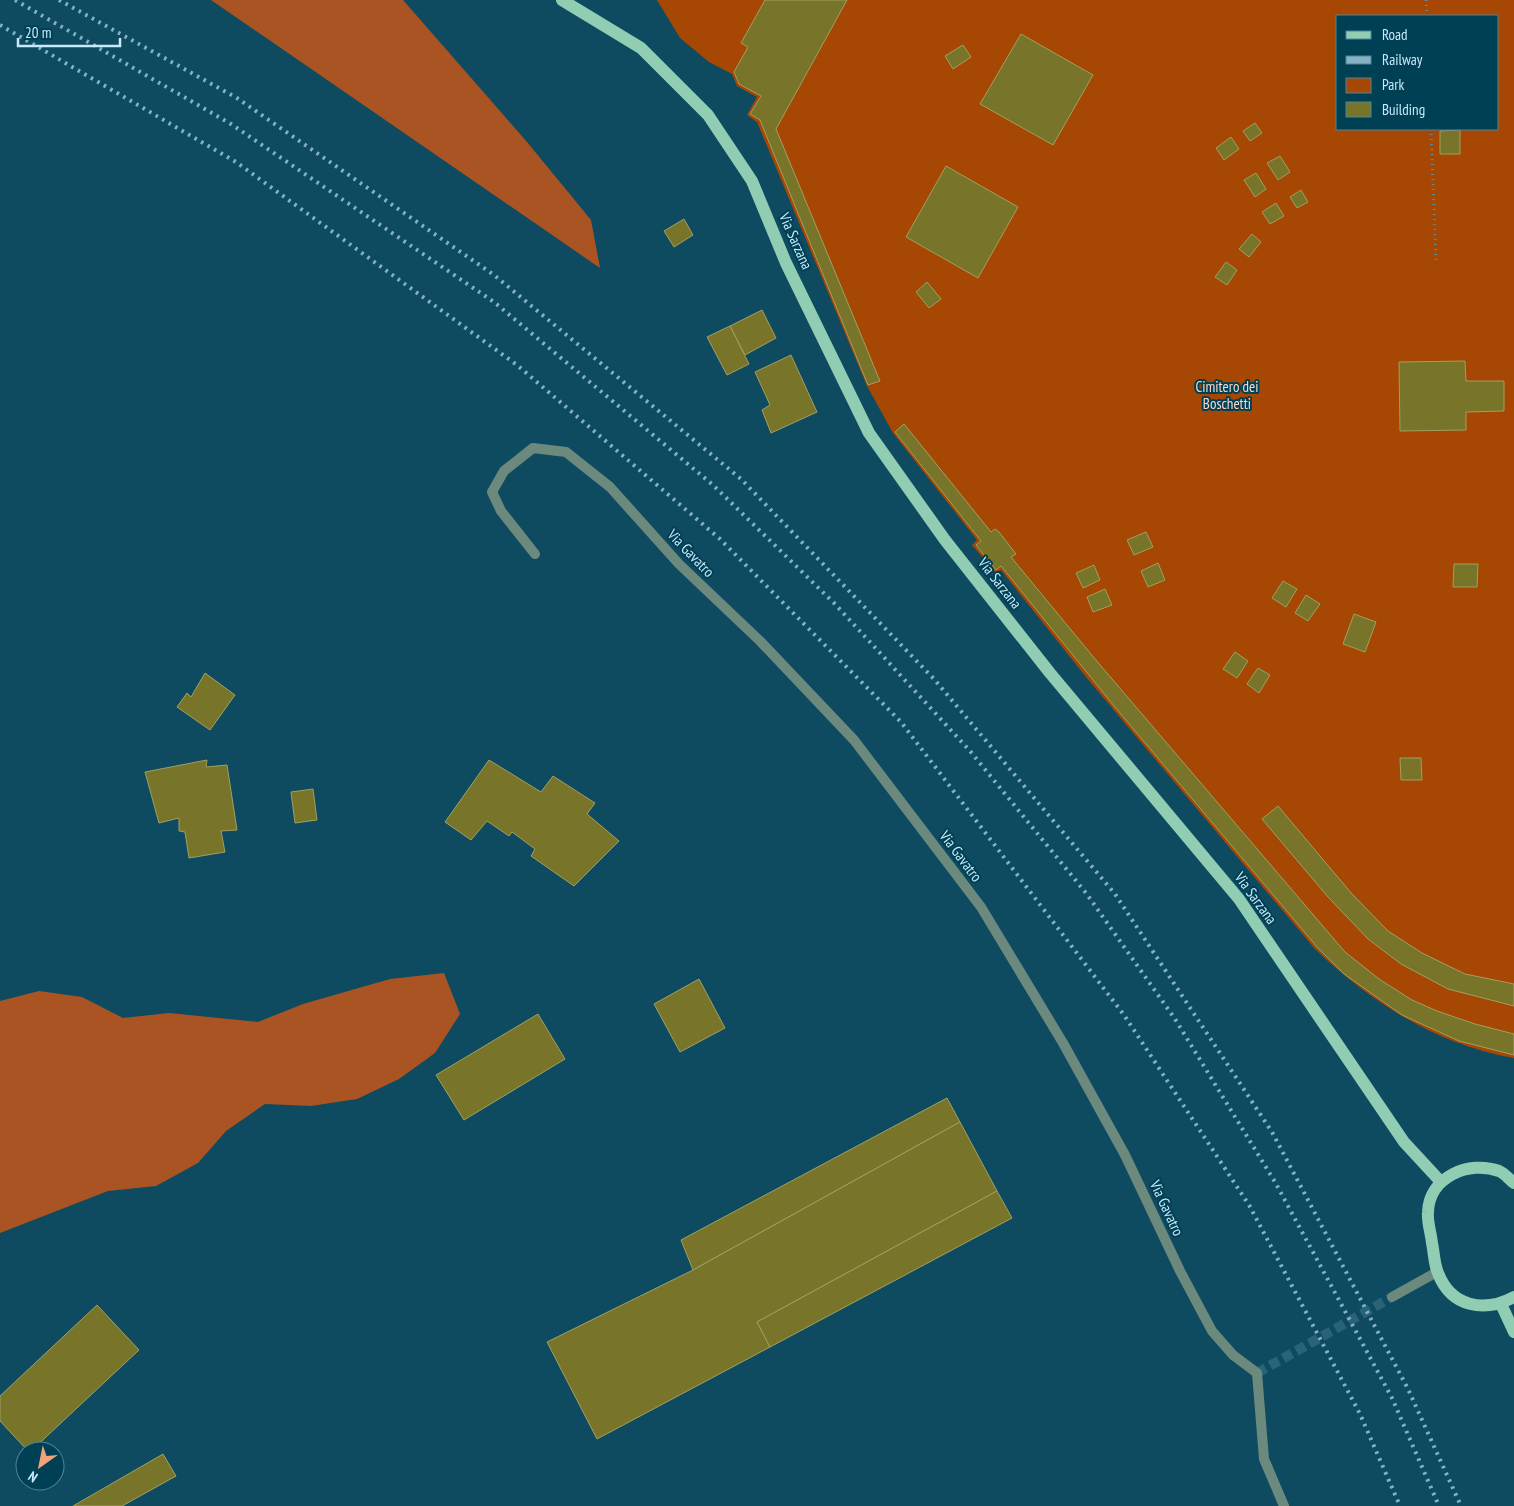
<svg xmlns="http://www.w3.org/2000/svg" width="1514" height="1506" font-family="'PT Sans Narrow',sans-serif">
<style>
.green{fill:#a64703;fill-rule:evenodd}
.forest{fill:#ab5423}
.building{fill:#787429;stroke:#a2a060}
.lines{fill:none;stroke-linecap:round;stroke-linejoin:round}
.street-tunnel{stroke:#2a6377;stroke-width:10;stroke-dasharray:10 5;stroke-linecap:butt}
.path{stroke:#5b8da0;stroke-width:3;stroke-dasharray:1 4;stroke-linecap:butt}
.street{stroke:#6c897d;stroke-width:10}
.primary{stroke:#90cdb3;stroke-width:12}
.rail{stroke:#85b1c3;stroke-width:4;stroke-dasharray:2.5 5;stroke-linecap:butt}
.labels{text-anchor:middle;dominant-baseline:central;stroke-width:4;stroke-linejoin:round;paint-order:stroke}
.street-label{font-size:15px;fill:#c7eafa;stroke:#004055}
.park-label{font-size:15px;fill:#f6d8ca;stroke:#004055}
</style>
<rect width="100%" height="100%" fill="#0e4b60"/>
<path class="green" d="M 657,0 L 1514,0 L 1514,1058 C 1435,1044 1372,1003 1315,949 L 1086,677 L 1001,570 L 996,573 L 972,545 L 977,540 L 893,433 L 867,386 L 757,122 L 747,115 L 757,97 L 737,86 L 732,74 L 709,62 L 680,38 ZM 1338,16 L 1498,16 L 1498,129 L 1338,129 Z"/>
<g class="forest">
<polygon points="211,0 403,0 527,142 591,220 600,268"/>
<polygon points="444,973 460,1014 435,1053 399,1079 357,1099 311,1106 265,1104 226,1131 198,1163 156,1186 108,1191 0,1233 0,1001 39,991 82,997 123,1018 169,1013 258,1022 303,1004 390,979"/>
</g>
<g class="building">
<polygon points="765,0 847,0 776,129 880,381 868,385 760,120 750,114 761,96 739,84 734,72 748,47 741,43"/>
<polygon points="1021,34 1093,75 1053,145 980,104"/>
<polygon points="963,45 971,57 953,69 945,56"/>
<polygon points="1255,123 1262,133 1250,141 1243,131"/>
<polygon points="1460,130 1460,154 1440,154 1440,131"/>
<polygon points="1231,137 1239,149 1224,160 1216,148"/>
<polygon points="1280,156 1290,172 1278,180 1267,163"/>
<polygon points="946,166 1018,207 978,278 906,237"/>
<polygon points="1256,173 1266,189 1255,197 1244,180"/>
<polygon points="1301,190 1308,202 1297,208 1290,197"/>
<polygon points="1276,203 1284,216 1270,224 1262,212"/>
<polygon points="684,219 693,235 674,247 664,231"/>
<polygon points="1252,234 1261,242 1249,257 1239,249"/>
<polygon points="1226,262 1237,270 1227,285 1215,277"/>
<polygon points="927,282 941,299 929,308 916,292"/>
<polygon points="762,310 776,338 745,355 730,326"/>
<polygon points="730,326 749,364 727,375 707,337"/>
<polygon points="791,355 817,412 771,433 762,410 770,405 755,372"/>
<polygon points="1465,361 1466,381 1504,381 1504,411 1466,412 1466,430 1400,431 1399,362"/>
<polygon points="904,424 991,532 995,529 999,532 1016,554 1011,557 1095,659 1345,952 1379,979 1412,1000 1437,1011 1475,1024 1514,1034 1514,1055 1459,1041 1402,1015 1344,974 1317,947 1114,706 1001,566 996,570 979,549 976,545 981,541 895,432"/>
<polygon points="1146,532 1153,547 1134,555 1127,540"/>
<polygon points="1158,563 1165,580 1148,587 1141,571"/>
<polygon points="1454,564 1478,564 1477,587 1453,587"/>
<polygon points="1094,565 1100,580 1083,588 1076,573"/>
<polygon points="1283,581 1297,589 1286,607 1272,598"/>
<polygon points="1105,589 1112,605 1093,612 1087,597"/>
<polygon points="1306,595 1320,604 1308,621 1295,613"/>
<polygon points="1354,614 1376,622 1365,652 1343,644"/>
<polygon points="1235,652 1248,661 1237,678 1223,669"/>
<polygon points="1258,668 1270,675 1259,693 1247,684"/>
<polygon points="205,673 235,695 210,730 177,707 187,693 191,697"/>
<polygon points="1400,758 1421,758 1422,780 1401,780"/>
<polygon points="207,760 206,767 227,765 237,830 221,831 225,852 189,858 185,832 179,831 179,818 159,823 145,772"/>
<polygon points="489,760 541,792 553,776 595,803 587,814 619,841 574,886 531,856 535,849 512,832 509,836 487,821 471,840 445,822"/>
<polygon points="313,789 317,820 295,823 291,792"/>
<polygon points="1278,806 1352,894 1388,931 1422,953 1465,974 1514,984 1514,1006 1448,989 1401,964 1368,939 1328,897 1262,819"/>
<polygon points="699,979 725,1028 680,1052 654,1004"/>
<polygon points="538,1014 565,1059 464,1120 436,1075"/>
<polygon points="947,1098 960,1122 693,1270 681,1240"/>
<polygon points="960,1122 997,1191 757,1322 770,1347 597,1439 547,1342 693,1270"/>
<polygon points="997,1191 1012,1218 770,1347 757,1322"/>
<polygon points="97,1305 139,1350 31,1451 28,1451 0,1421 0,1396"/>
<polygon points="163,1454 176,1476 122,1506 73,1506"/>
</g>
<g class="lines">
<polyline class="street-tunnel" points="1257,1373 1392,1297"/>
<g class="path">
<polyline points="1426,0 1427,16"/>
<polyline points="1431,129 1436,261"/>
</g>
<g class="street">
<polyline points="535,554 501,511 492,492 504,471 533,448 566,452 610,487 679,564 760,641 854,740 981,907 1063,1043 1125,1155 1180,1271 1212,1331 1233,1355 1257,1373 1264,1459 1284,1506"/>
<polyline points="1392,1297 1437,1272"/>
</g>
<g class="primary">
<polyline points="562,0 641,48 708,115 752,181 786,263 869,433 945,540 1050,673 1239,899 1404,1142 1441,1182"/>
<path d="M 1514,1183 C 1510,1180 1504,1173 1499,1171 C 1469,1160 1429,1177 1428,1212 C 1427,1222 1431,1233 1432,1243 C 1434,1252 1434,1264 1438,1273 C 1451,1307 1484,1313 1514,1297"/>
<polyline points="1501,1304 1514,1332"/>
</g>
<g class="rail">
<polyline points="15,0 231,124 494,302 713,485 835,604 970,751 1086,893 1175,1019 1275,1182 1392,1398 1439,1506"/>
<polyline points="59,0 237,98 494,275 741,479 934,679 1115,894 1272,1132 1408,1389 1461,1506"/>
<polyline points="0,25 236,162 517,365 720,539 901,722 1124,1015 1249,1205 1360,1414 1400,1506"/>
</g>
</g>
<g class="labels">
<g class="street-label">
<text transform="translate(796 241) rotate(66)">Via Sarzana</text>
<text transform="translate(691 553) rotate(46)">Via Gavatro</text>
<text transform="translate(1000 583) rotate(52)">Via Sarzana</text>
<text transform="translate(961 856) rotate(53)">Via Gavatro</text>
<text transform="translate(1256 898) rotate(54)">Via Sarzana</text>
<text transform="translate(1167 1208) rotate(65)">Via Gavatro</text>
</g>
<g class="park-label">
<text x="1227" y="386">Cimitero dei<tspan x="1227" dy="17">Boschetti</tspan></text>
</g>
</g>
<rect x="1336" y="15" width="162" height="115" fill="#004055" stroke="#508497"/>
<rect x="1346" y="31" width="25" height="8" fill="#90cdb3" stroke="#508497"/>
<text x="1382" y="40" font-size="15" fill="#c7eafa">Road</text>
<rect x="1346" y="56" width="25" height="8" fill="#85b1c3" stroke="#508497"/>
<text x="1382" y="65" font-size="15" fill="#c7eafa">Railway</text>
<rect x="1346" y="78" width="25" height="15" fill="#a64703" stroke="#508497"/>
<text x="1382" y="90" font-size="15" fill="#c7eafa">Park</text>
<rect x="1346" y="102" width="25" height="15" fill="#787429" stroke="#508497"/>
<text x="1382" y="115" font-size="15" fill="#c7eafa">Building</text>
<g transform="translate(40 1466) rotate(213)"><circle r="24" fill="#004055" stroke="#508497"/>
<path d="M0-4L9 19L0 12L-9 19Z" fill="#f1a27b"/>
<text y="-8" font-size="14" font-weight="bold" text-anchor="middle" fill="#c7eafa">N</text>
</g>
<path d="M18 38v8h102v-8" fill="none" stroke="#c7eafa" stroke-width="2.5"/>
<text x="25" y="38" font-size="15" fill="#c7eafa" stroke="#004055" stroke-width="4" paint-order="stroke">20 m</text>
</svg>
